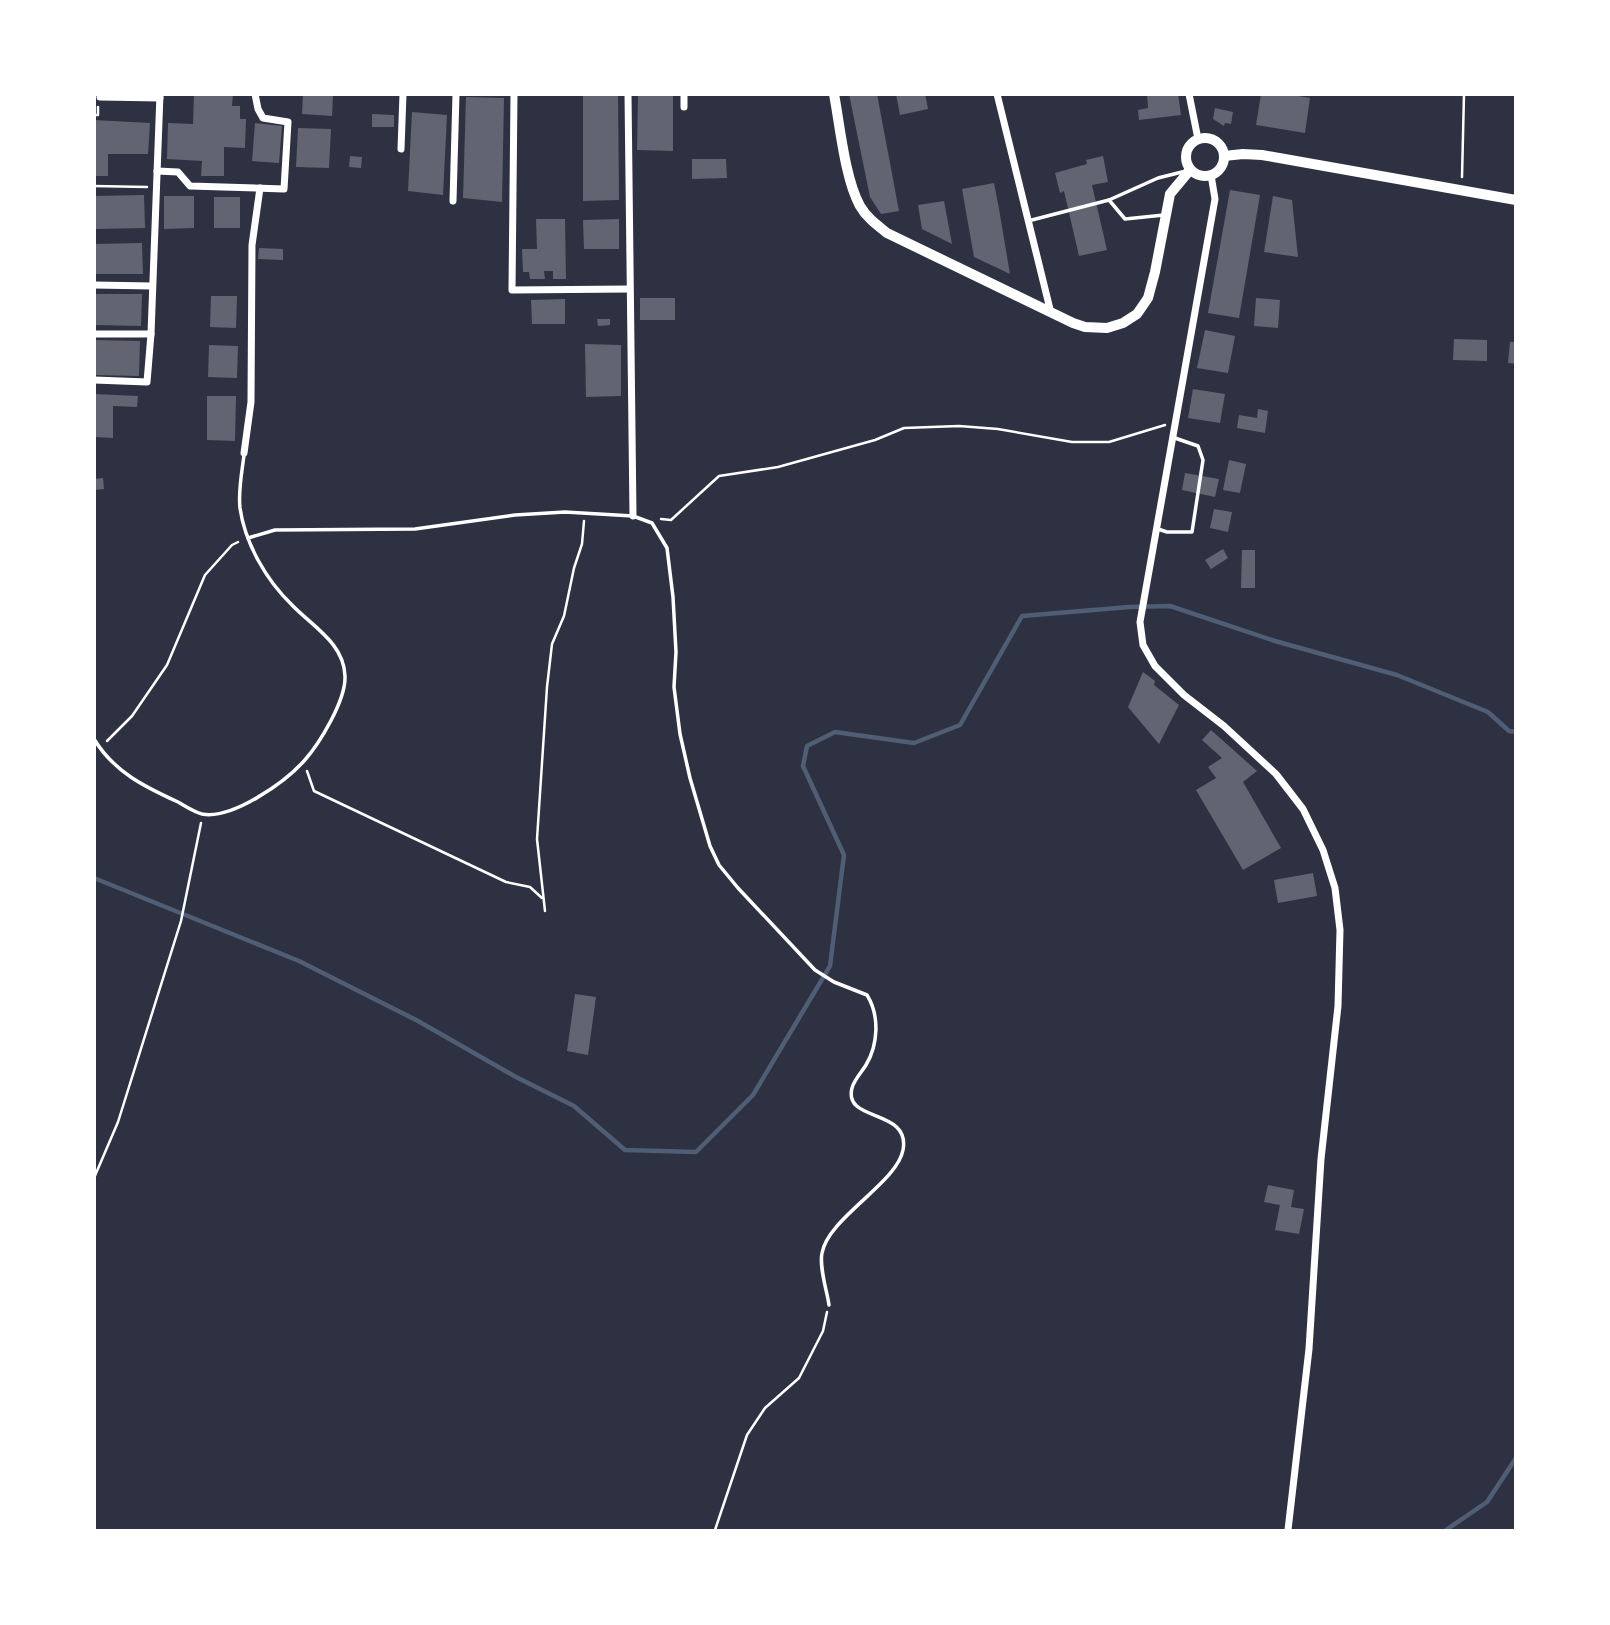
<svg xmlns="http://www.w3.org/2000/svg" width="1610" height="1625" font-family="'Fira Sans Condensed',sans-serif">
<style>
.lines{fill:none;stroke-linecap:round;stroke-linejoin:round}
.stream{stroke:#4f5d75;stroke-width:4.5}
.building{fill:#626471}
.path{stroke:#fff;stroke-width:2.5}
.service{stroke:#fff;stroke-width:3.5}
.minor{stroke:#fff;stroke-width:7}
.secondary{stroke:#fff;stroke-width:10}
</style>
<rect width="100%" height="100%" fill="#2d3142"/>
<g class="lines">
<g class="stream">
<polyline points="94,878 299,961 418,1021 516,1077 574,1106 625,1150 696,1152 753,1095 830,966 844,855 803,766 807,746 835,732 914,743 960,725 1022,616 1129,607 1170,606 1275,641 1397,675 1488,712 1509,731 1516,732"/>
<polyline points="1446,1530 1487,1502 1516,1458"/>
</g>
</g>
<g class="building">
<polygon points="194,94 233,94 232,106 240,106 240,119 246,119 245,148 224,147 224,176 201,176 202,161 167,159 168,123 193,124"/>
<polygon points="303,94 333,94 332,116 302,114"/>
<polygon points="583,94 618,94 619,200 583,201"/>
<polygon points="638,94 673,94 673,151 637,150"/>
<polygon points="849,94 877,94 899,211 881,214 870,197"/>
<polygon points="896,94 925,94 928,109 900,115"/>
<polygon points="1147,94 1178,94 1181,115 1139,120 1138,110 1148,108"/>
<polygon points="1261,94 1286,94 1310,98 1305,133 1256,125"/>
<polygon points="466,97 504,98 502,202 463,198"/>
<polygon points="1215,108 1233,112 1231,124 1225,123 1224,126 1213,119"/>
<polygon points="412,112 447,115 443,195 408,191"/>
<polygon points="372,114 394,115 394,127 372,127"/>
<polygon points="94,120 150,123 148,154 108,154 108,176 94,176"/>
<polygon points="255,123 282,126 279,163 252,161"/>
<polygon points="298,128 331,129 329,168 296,167"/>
<polygon points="350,156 362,157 361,168 349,167"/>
<polygon points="1103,156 1108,182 1092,185 1107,250 1079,256 1064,191 1060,193 1055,173 1087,164 1086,160"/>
<polygon points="692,159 726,159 727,178 692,179"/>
<polygon points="994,183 999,209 1010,274 974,257 962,189"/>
<polygon points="1230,190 1260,195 1239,318 1208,313"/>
<polygon points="144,195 145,228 94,229 94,196"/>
<polygon points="164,196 194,196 194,228 164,229"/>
<polygon points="1273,196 1292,200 1298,257 1264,252"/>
<rect x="214" y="197" width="26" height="31"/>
<polygon points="944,201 952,244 922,229 918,205"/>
<polygon points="536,219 565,219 566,279 553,279 553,271 544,271 545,279 530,279 529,272 523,272 522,249 537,249"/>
<polygon points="619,219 619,249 584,249 583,220"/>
<polygon points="142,243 143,274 94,274 94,244"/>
<polygon points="259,248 283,249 283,260 258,259"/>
<polygon points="94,294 142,294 141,326 94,325"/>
<polygon points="211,296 237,296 236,328 210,327"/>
<rect x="640" y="298" width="35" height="22"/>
<polygon points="1256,298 1280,300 1278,328 1254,326"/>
<polygon points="565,299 565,324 532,324 531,300"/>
<polygon points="597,319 610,319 610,325 598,326"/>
<polygon points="1205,330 1235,336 1228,373 1197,368"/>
<polygon points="1454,339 1487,340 1487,361 1453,360"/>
<polygon points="94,340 140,341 139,376 94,375"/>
<polygon points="1510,342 1516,342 1516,364 1508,363"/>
<polygon points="585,344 621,345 621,396 586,397"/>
<polygon points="209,345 238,346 237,378 208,377"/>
<polygon points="1193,389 1225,394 1220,423 1188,418"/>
<polygon points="94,394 138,396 137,407 113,406 113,438 94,437"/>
<polygon points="207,396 236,396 235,441 207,440"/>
<polygon points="1258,409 1268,411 1265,433 1237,428 1239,415 1257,418"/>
<polygon points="1229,460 1246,464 1240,493 1223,490"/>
<polygon points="1185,473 1219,479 1215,497 1182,490"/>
<polygon points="103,478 104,489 94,490 94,479"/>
<polygon points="1214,509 1232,512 1228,532 1210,528"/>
<polygon points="1223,549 1228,558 1211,569 1205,560"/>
<polygon points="1242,550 1255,550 1255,588 1241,588"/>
<polygon points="1143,672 1155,681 1154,685 1179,705 1159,744 1128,707"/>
<polygon points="1211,730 1257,771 1243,782 1281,848 1243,870 1196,790 1216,778 1208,767 1222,758 1202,740"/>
<polygon points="1313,873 1317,896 1278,903 1274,880"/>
<polygon points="575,994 596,997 588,1055 567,1051"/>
<polygon points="1268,1185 1294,1190 1291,1207 1304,1209 1299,1234 1275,1230 1280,1205 1264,1202"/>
</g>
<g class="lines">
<g class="path">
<polyline points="94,115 98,115 98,107"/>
<polyline points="1462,177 1464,94"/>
<polyline points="94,186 147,187"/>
<polyline points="661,519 671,520 719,476 778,467 875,440 904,428 959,426 998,429 1072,442 1109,442 1165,425"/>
<polyline points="107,741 132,716 167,665 205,575 232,545 238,542"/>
<polyline points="307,771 314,791 506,882 530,887 542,898"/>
<polyline points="545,911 537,839 547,687 552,644 564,616 574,568 582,544 584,521"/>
<polyline points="94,1178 118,1122 181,921 201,823"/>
<polyline points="715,1530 747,1435 765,1408 799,1378 823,1331 827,1312"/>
</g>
<g class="service">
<polyline points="1109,200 1125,219 1164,215"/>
<polyline points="1028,221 1109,200 1158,178 1186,171"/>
<polyline points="1158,529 1167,532 1192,532 1203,460 1198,446 1172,437"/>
<path d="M 248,538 L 275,530 L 415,529 L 515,515 L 565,512 L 633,516 L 652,523 L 667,548 L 673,597 L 676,652 L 674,687 L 680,734 L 690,778 L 710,846 L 719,865 L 738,888 L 815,970 L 834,982 L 867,995 C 880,1016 878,1045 866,1065 C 861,1073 854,1080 852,1088 C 843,1123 911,1108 903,1150 C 897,1183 828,1218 822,1253 C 819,1267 827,1291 829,1305"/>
<path d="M 94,739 C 114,772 145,787 178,802 C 185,806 194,812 202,814 C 232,820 285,782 304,761 C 320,743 346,700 345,676 C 344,643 312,626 292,605 C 266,580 245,543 240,508 C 238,491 242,472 244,455"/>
</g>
<g class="minor">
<polyline points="514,94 512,290 629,289"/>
<polyline points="628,94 633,516"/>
<polyline points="684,94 684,107"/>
<polyline points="997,94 1051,313"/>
<polyline points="1189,94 1198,139"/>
<polyline points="100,97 160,98"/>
<polyline points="401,149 403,94"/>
<polyline points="157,171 178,172 190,186 284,189 288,122 263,118 258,109 255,94"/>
<polyline points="1211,175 1215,199 1140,622 1143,645 1155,666 1184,695 1224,726 1276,774 1303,809 1323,850 1335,888 1340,930 1338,1006 1321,1159 1309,1349 1288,1530"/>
<polyline points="453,201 456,94"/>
<polyline points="94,285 152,286"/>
<polyline points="94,334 151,334"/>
<polyline points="94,380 147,382 151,334 160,94"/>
<polyline points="244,453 251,402 252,245 260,188"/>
</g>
<g class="secondary">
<path d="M 834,94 C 840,126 845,179 860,206 C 867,218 877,225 887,233 L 1073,323 L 1085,327 L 1107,328 L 1123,323 L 1137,314 L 1148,298 L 1155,272 L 1170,194 L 1190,170"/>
<circle cx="1205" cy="157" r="19"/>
<polyline points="1224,156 1243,154 1262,155 1516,200"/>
</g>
</g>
<rect width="1610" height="1625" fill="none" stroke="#ffffff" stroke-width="192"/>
</svg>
